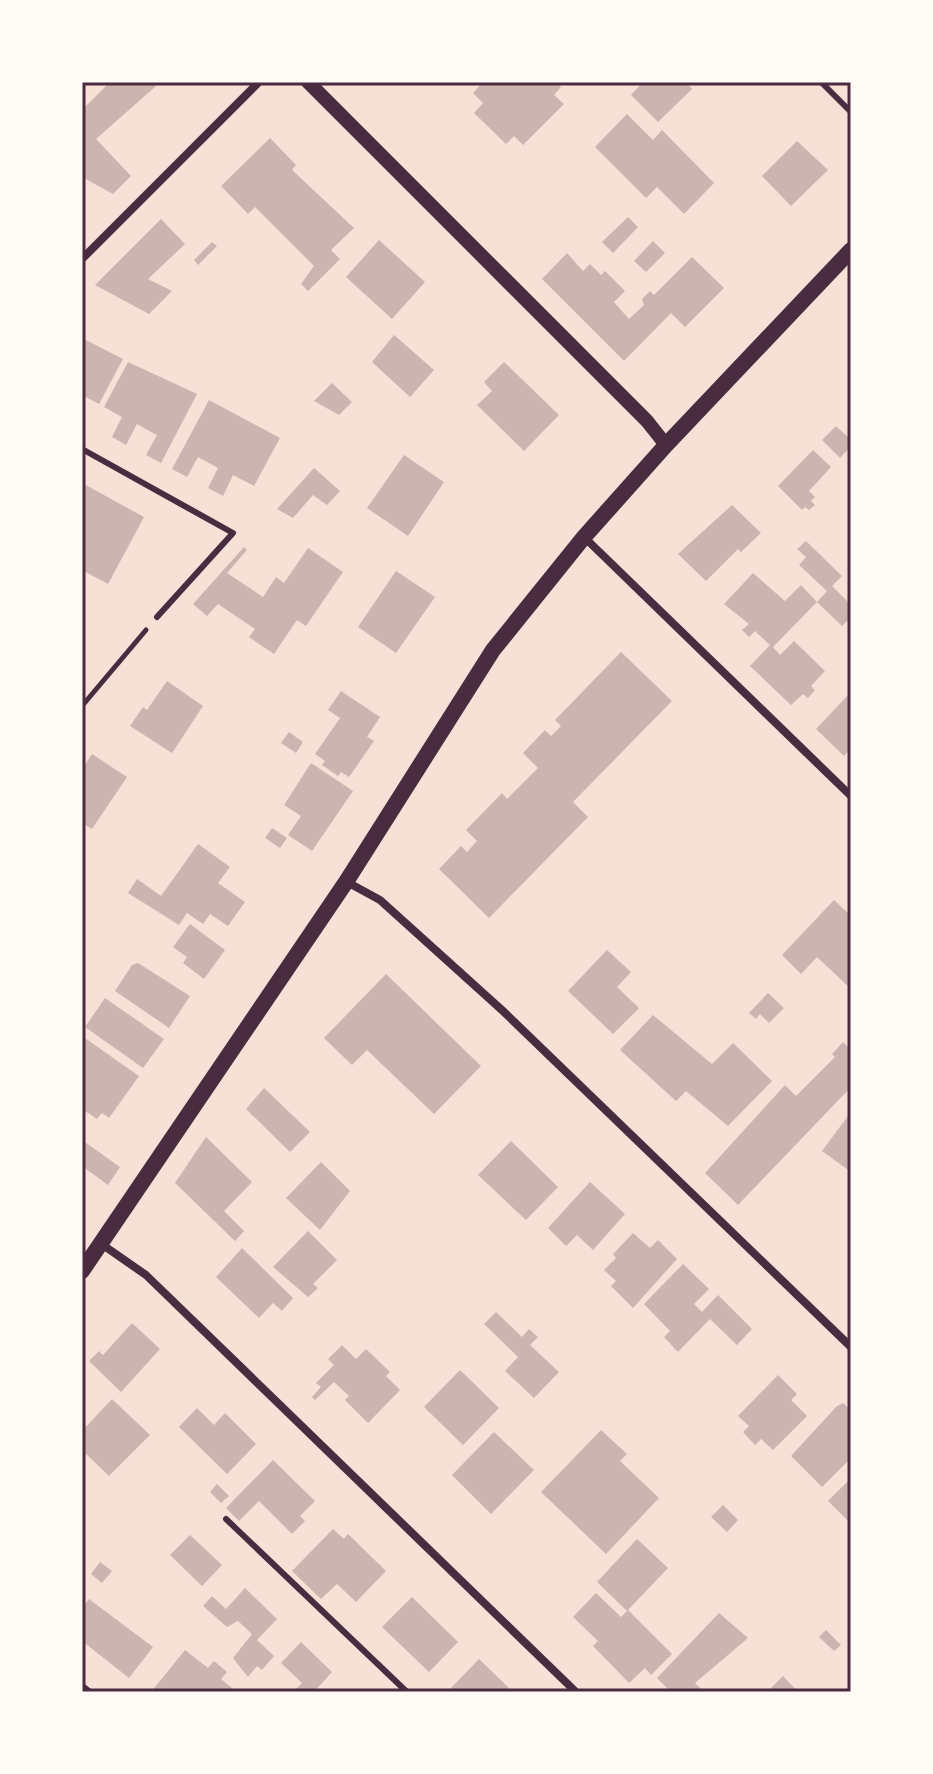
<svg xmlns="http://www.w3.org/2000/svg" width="933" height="1774" font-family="'IBM Plex Serif',serif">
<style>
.building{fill:#ccb4b1}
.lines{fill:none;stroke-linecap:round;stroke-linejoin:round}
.path{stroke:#4a2c40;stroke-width:5}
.service{stroke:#4a2c40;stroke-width:6}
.minor{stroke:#4a2c40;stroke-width:8}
.tertiary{stroke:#4a2c40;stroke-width:14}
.secondary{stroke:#4a2c40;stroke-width:16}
.neatline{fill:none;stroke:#4a2c40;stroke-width:3}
</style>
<rect width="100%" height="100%" fill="#f7e1d7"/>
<g class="building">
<polygon points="110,82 152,82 156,86 96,139 131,176 113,194 82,177 82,110"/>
<polygon points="483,82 556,82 561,87 554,95 564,104 523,145 514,136 506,144 474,113 483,103 473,93"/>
<polygon points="643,82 686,82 692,89 658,122 631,95"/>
<polygon points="627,114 653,140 662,130 714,183 684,214 657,187 646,198 595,147"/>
<polygon points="270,138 296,165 292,170 354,228 331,250 340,259 308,291 301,284 314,266 255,207 248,214 221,186"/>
<polygon points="797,141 828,170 791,206 762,176"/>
<polygon points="628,217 638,227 613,253 602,242"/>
<polygon points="161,219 185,244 148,279 172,291 149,314 95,285"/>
<polygon points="379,240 425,282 392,319 346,277"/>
<polygon points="653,241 665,253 646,272 634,261"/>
<polygon points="212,242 217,246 198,265 194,260"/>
<polygon points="567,253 583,271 590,264 601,275 605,271 625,291 614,302 629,319 644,305 642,299 650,291 654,295 692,257 724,288 685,327 671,313 624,361 542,279"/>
<polygon points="394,335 434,370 410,397 372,362"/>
<polygon points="82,338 123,359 99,404 82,395"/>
<polygon points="128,362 197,394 161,463 146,455 157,435 151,432 137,424 126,445 112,437 122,417 104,407"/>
<polygon points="504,362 559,415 524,451 477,405 492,391 484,382"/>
<polygon points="332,383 352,402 339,415 314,401"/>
<polygon points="209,400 280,438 254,486 233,475 223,496 208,488 218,468 198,457 187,477 172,469"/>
<polygon points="836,426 851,440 851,446 840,458 822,440"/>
<polygon points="813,450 831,467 809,491 815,497 811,501 815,505 809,510 805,507 802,510 778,486"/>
<polygon points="404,455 444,482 408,536 367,508"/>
<polygon points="314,468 340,491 327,505 313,495 293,518 277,509"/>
<polygon points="82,483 144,517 108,584 82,570"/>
<polygon points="732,505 761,533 741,552 738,549 706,581 678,554"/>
<polygon points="806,541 842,576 832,586 851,605 851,617 842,626 817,602 773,647 780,655 794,641 825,671 811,686 815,690 808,698 803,694 791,705 750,666 770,645 755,631 749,637 742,630 749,624 724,604 753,573 785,601 801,585 817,602 827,591 799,565 806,557 797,549"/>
<polygon points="244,547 247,550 227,573 263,597 276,577 284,583 308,548 343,572 306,626 297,620 274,654 249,637 255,629 218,604 207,616 193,604"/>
<polygon points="396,571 435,597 396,653 358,627"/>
<polygon points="621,652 672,701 573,802 588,817 489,918 439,869 461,846 467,852 477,841 466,830 502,793 507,799 538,768 523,753 545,730 551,736 561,726 555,720"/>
<polygon points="167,681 203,706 172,753 130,726 143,707 147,710"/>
<polygon points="341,691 380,717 367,737 374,741 349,777 341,772 338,776 322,765 325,761 315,754 340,718 328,710"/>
<polygon points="851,692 851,748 844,756 816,729"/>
<polygon points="289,732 303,742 296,753 281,743"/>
<polygon points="92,754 127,777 92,829 82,823 82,769"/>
<polygon points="311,763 353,791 312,851 288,835 301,816 284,805"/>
<polygon points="272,828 287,838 280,848 265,838"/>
<polygon points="198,844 230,867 218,883 245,902 228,926 210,914 203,924 187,913 179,925 128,893 137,879 161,896"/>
<polygon points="834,900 851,916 851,989 817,957 801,974 782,955"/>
<polygon points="190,924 225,950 204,979 183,963 187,957 173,947"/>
<polygon points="607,950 631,972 617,987 639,1008 613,1034 568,991"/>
<polygon points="138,963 190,996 169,1028 115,991 132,965"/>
<polygon points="386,974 481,1066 434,1114 367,1050 352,1065 324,1038"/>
<polygon points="768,993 784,1008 769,1023 760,1014 756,1019 749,1013"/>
<polygon points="105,998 164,1039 143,1068 85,1027"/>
<polygon points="653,1015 712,1064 733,1043 772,1081 728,1126 686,1091 676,1101 620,1050"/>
<polygon points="82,1036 139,1076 109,1118 102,1113 97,1119 82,1109"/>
<polygon points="843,1042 851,1050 851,1087 738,1205 705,1173 785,1085 796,1096 835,1057 832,1054"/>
<polygon points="264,1088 310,1132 290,1152 246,1109"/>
<polygon points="851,1112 851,1172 822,1151"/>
<polygon points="206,1137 252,1182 224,1211 244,1231 235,1241 175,1183"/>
<polygon points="82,1140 120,1167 108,1185 82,1166"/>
<polygon points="511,1141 558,1187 526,1220 478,1175"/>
<polygon points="321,1162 350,1191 320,1230 286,1198"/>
<polygon points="590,1182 625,1214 593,1250 577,1235 566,1246 548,1228"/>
<polygon points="308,1231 337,1260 313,1284 318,1288 308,1297 273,1267"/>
<polygon points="633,1233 650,1248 658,1240 677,1259 633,1308 611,1286 616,1281 604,1270 616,1258 613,1254"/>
<polygon points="242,1248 293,1298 282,1311 273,1303 259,1318 216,1277"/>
<polygon points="683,1264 709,1289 694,1304 702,1312 718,1295 752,1329 737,1345 710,1319 678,1352 664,1337 670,1331 644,1304"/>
<polygon points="496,1312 522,1337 529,1329 538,1337 530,1345 559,1372 534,1398 505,1371 518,1357 484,1324"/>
<polygon points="132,1323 160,1349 121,1392 89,1361 99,1351 103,1355"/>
<polygon points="342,1345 356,1359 366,1349 390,1372 386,1376 400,1390 368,1423 345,1400 349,1396 334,1382 315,1400 312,1397 321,1387 316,1383 334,1365 328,1359"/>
<polygon points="460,1370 499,1408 463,1445 424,1407"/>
<polygon points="778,1375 797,1394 791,1400 807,1416 773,1450 761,1439 755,1445 743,1432 749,1426 738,1416"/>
<polygon points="112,1399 150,1435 109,1476 82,1450 82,1431"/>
<polygon points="843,1403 851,1410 851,1458 822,1487 791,1456 837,1406"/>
<polygon points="197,1408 214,1425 225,1413 256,1444 227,1474 179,1427"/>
<polygon points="601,1430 627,1454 620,1461 659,1498 606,1554 541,1492"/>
<polygon points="494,1432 534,1470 491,1514 452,1475"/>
<polygon points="273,1460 315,1501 300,1516 305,1521 292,1534 259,1501 239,1521 226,1508"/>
<polygon points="851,1478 851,1524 828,1501"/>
<polygon points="217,1484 229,1496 221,1503 210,1492"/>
<polygon points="723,1505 738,1520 727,1532 711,1517"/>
<polygon points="333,1529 344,1539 348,1534 386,1571 356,1602 337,1584 321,1599 292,1571"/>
<polygon points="190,1535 222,1565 202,1586 170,1555"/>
<polygon points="637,1539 668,1568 628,1610 672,1654 651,1675 645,1668 629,1683 593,1646 598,1641 573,1617 596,1593 621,1617 627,1611 597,1582"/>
<polygon points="100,1562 112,1571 102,1583 91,1574"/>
<polygon points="245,1588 277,1619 257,1640 274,1656 262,1670 257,1666 248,1677 233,1658 252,1634 238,1621 227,1627 203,1606 212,1596 226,1609"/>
<polygon points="412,1597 458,1642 429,1672 382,1627"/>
<polygon points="89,1599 153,1647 129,1678 82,1641 82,1608"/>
<polygon points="719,1613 748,1638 695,1683 704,1692 671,1692 657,1678"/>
<polygon points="826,1630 841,1645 834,1651 819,1637"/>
<polygon points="301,1642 332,1672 314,1692 293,1692 302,1683 281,1663"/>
<polygon points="185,1650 208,1668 214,1661 227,1672 221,1679 237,1692 151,1692"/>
<polygon points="479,1659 513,1692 449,1690"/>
<polygon points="783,1676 798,1692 767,1692"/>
</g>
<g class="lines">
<polyline class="path" points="82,706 146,630"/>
<g class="service">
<polyline points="821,82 851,112"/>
<polyline points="82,449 233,533 157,617"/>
<polyline points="226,1519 407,1692"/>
<polyline points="82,1686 90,1692"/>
</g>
<g class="minor">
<polyline points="82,259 259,82"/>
<polyline points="584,537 851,796"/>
<polyline points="347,882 380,900 503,1011 851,1347"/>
<polyline points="100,1243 146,1275 576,1692"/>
</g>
<polyline class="tertiary" points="308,82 647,421 666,445"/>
<polyline class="secondary" points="82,1271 346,882 493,650 584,537 666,445 851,250"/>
</g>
<rect width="933" height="1774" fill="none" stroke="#fffaf5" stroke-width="168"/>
<rect x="84" y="84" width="765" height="1606" class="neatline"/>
</svg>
